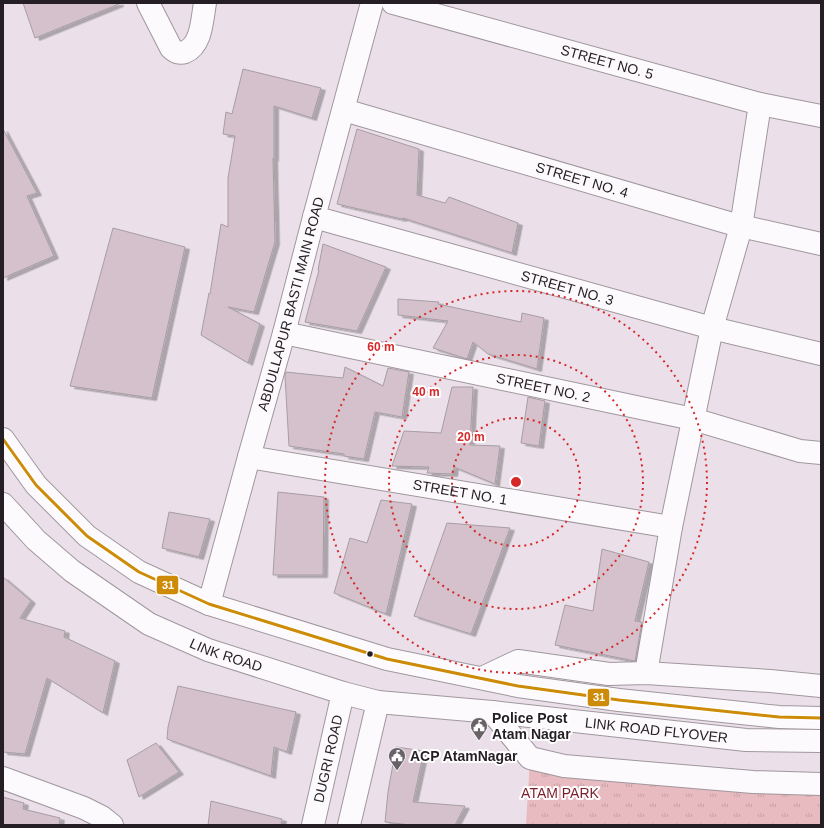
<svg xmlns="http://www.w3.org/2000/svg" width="824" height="828" font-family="Arial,sans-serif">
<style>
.park{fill:url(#park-tufts)}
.building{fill:#d4c1cb;stroke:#a79da3;filter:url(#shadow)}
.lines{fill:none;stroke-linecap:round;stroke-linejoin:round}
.street-casing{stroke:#a0979e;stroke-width:24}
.secondary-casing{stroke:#a0979e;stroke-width:24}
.primary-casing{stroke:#a0979e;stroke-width:24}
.street{stroke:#fcfafc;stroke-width:22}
.secondary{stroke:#fcfafc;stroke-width:22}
.primary{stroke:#fcfafc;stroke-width:22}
.bus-1-casing{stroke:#fff;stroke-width:6}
.bus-1{stroke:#cd8b07;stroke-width:3}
.ring{fill:none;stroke:#d62828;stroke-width:2;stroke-dasharray:2 4}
.bus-dot{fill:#251e24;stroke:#fff;stroke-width:1.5}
.labels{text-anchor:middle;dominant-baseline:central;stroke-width:4;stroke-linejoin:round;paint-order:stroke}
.street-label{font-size:14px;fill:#251e24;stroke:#fff}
.poi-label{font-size:14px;font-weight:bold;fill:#251e24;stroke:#fff;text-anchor:start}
.park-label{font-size:14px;fill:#791e2a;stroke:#fff}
.centre{fill:#d62828;stroke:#fff;stroke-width:2}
.ring-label{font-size:12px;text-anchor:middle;font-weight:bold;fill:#d62828;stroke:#fff;stroke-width:4;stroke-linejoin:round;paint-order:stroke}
.line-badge{stroke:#fff;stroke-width:1.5}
.badge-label{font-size:11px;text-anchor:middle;font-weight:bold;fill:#fff}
</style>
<defs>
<pattern id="park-tufts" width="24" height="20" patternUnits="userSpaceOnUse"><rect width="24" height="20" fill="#e7bbbf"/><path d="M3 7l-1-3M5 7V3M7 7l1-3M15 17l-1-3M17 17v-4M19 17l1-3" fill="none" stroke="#c6a0a4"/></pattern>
<filter id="shadow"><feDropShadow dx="4.5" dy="2.5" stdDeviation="0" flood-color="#0004"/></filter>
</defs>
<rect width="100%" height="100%" fill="#ebe0e9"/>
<polygon class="park" points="530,759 821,774 821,825 526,824"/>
<g class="building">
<polygon points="23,3 119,3 119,4 35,38"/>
<polygon points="243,69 321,88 312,118 274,106 274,159 273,158 275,242 254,312 228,307 260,324 248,363 201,335 209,293 210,294 221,224 228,227 228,178 235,136 223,134 226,112 232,114"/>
<polygon points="3,129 37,193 27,196 54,256 3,278"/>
<polygon points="357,129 419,149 417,195 445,203 449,197 518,223 512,253 403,218 402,219 337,204"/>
<polygon points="113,228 185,247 152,398 70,386"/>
<polygon points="323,244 386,267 357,331 305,322 319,270 318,270"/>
<polygon points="398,299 439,302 438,304 521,322 522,313 544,318 537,369 488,354 473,342 467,359 433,348 448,321 398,315"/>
<polygon points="345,367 383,386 388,368 409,372 402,417 375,412 364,459 344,456 344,454 289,446 285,376 286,372 343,378"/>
<polygon points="452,387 473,387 470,445 500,446 495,484 454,467 453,474 427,473 429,467 392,466 404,431 441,433"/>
<polygon points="528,397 545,401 539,446 521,443"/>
<polygon points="278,492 324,497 323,575 273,575"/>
<polygon points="381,500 412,504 386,614 334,593 350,538 367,543"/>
<polygon points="169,512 210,519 199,557 162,548"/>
<polygon points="447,523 510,528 471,634 414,616"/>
<polygon points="602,549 649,562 635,621 642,622 635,661 555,645 565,605 593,611"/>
<polygon points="3,577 31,601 20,618 65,631 64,637 115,661 103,713 47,678 25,754 3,752"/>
<polygon points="178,686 296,712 287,752 274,747 271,776 167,739 168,727"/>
<polygon points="156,743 179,772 139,797 127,760"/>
<polygon points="396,747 424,751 413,802 465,806 455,825 410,825 385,822 388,792"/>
<polygon points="3,797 24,803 23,809 60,818 59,825 3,825"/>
<polygon points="211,801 282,819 281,825 208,825"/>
</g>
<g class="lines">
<defs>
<g id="street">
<path d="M 148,3 L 171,48 C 175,52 179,54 185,52 C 202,45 202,19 205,3"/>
<path id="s1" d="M 393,3 L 760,104 L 821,116"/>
<path id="s2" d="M 344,110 L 736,225 L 821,244"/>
<path id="s3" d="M 314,217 L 712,328 L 821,354"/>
<path id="s4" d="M 284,333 L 693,419 L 800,451 L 821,453"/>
<path id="s5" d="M 249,457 L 671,527"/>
<polyline points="646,673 671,527 712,328 741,227 760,104"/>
<polyline points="482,678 518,661 609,674 646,673 770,681 821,686"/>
<polyline points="492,712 530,758 564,766 753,782 821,784"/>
<polyline points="3,778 84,808 102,817 112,825"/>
</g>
<g id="secondary">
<path id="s6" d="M 209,604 L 249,457 L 284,333 L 314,217 L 372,3"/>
<path id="s7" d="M 313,825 L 343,693"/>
<polyline points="349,825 378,702"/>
</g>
<g id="primary">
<polyline points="3,439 36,485 87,536 139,572 209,604 387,659 518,686 619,700 779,717 821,718"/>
<path id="s8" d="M 3,504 L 36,540 L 72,571 L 149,624 L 208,650 L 343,693 L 378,702 L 492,712 L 746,740 L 821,741"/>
</g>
</defs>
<use href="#street" class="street-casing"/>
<use href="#secondary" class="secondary-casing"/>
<use href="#primary" class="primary-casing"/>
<use href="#street" class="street"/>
<use href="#secondary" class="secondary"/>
<use href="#primary" class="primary"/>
<defs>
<polyline id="bus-1" points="3,439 36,485 87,536 139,572 209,604 387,659 518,686 619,700 779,717 821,718"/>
</defs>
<use href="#bus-1" class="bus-1-casing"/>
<use href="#bus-1" class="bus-1"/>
</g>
<g class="ring">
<circle cx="516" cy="482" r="64"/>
<circle cx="516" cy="482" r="127"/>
<circle cx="516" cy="482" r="191"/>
</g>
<defs>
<symbol id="civic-pin" viewBox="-11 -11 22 30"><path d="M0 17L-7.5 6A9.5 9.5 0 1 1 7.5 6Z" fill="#6a6269" stroke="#fff"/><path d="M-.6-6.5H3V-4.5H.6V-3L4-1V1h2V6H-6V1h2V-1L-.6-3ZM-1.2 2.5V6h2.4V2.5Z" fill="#fff"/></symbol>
</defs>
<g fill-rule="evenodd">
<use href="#civic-pin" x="469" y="716" width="20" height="27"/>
<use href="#civic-pin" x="387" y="746" width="20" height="27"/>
</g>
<circle class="bus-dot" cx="370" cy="654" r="3.5"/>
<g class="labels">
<g class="street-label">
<text stroke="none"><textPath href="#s1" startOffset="222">STREET NO. 5</textPath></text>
<text stroke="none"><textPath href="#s2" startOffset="248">STREET NO. 4</textPath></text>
<text stroke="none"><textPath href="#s3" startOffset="263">STREET NO. 3</textPath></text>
<text stroke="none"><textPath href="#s6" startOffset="311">ABDULLAPUR BASTI MAIN ROAD</textPath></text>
<text stroke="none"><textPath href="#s4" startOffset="265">STREET NO. 2</textPath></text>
<text stroke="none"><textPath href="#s5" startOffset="214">STREET NO. 1</textPath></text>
<text stroke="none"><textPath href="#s8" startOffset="273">LINK ROAD</textPath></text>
<text stroke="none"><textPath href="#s8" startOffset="712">LINK ROAD FLYOVER</textPath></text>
<text stroke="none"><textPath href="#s7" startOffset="68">DUGRI ROAD</textPath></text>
</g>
<g class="poi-label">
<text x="492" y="718">Police Post<tspan x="492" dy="16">Atam Nagar</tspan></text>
<text x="410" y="756">ACP AtamNagar</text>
</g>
<g class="park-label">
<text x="560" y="793">ATAM PARK</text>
</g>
</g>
<circle cx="516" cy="482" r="6" class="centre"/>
<g class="ring-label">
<text x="381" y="351">60 m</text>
<text x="426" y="396">40 m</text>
<text x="471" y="441">20 m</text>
</g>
<g class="line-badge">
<rect x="156" y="575" width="23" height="20" rx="4" fill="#cd8b07"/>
<rect x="587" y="688" width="23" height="19" rx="4" fill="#cd8b07"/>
</g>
<g class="badge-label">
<text x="168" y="589">31</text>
<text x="599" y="701">31</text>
</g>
<rect width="824" height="828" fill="none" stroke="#251e24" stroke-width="8"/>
</svg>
